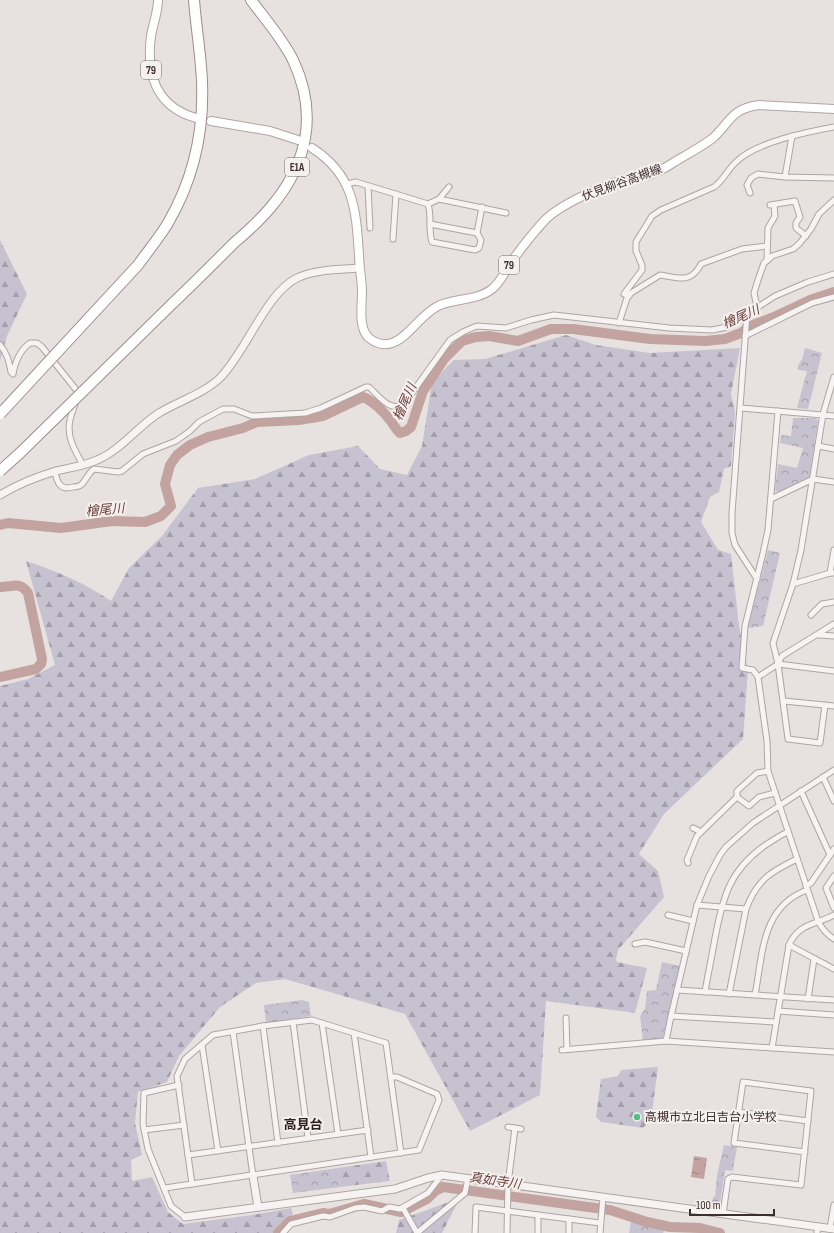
<svg xmlns="http://www.w3.org/2000/svg" width="834" height="1233" font-family="'Sofia Sans Condensed','Noto Sans JP',sans-serif">
<style>
.forest{fill:url(#forest-firs)}
.park{fill:url(#park-crowns)}
.water{fill:url(#water-ripples)}
.lines{fill:none;stroke-linecap:round;stroke-linejoin:round}
.river{stroke:#c3a39f;stroke-width:10}
.minor-casing{stroke:#ada5a2;stroke-width:7}
.tertiary-casing{stroke:#ada5a2;stroke-width:9}
.primary-casing{stroke:#b2a4a1;stroke-width:10}
.motorway-casing{stroke:#9c8d89;stroke-width:12}
.minor{stroke:#f6f3f2;stroke-width:5}
.tertiary{stroke:#f6f3f2;stroke-width:7}
.primary{stroke:#fff;stroke-width:8}
.motorway{stroke:#fff;stroke-width:10}
.motorway-bridge-casing{stroke:#9c8d89;stroke-width:12;stroke-linecap:butt}
.motorway-bridge{stroke:#fff;stroke-width:10}
.poi-dot{fill:#54be80;stroke:#f5f0f0;stroke-width:1.5}
.labels{text-anchor:middle;dominant-baseline:central;stroke-width:4;stroke-linejoin:round;paint-order:stroke}
.shield{fill:#f5f0f0;stroke:#746966;stroke-width:1}
.shield-label{font-size:11px;font-weight:bold;fill:#3d2f2b}
.street-label{font-size:12px;fill:#3d2f2b;stroke:#f5f0f0}
.poi-label{font-size:12px;fill:#3d2f2b;stroke:#f5f0f0;text-anchor:start}
.water-label{font-size:13px;font-style:italic;fill:#6c403a;stroke:#f5f0f0}
.neighbourhood-label{font-size:13px;font-weight:bold;fill:#2e211d;stroke:#f5f0f0}
</style>
<defs>
<pattern id="forest-firs" width="22" height="20" patternUnits="userSpaceOnUse"><rect width="22" height="20" fill="#c7c2d0"/><path d="M5 1l3.5 6h-7zM16 11l3.5 6h-7z" fill="#a39ea9"/></pattern>
<pattern id="park-crowns" width="20" height="18" patternUnits="userSpaceOnUse"><rect width="20" height="18" fill="#c7c2d0"/><path d="M2 6a3 3 0 1 1 6 0M12 15a3 3 0 1 1 6 0" fill="none" stroke="#a39ea9"/></pattern>
<pattern id="water-ripples" width="26" height="14" patternUnits="userSpaceOnUse"><rect width="26" height="14" fill="#c3a39f"/><path d="M2 4q2-2 4 0t4 0M15 11q2-2 4 0t4 0" fill="none" stroke="#a08582"/></pattern>
</defs>
<rect width="100%" height="100%" fill="#e7e2e0"/>
<g class="forest">
<polygon points="0,240 27,294 7,336 0,361"/>
<path d="M 566,335 L 596,345 L 650,353 L 740,348 L 731,394 L 735,412 L 731,466 L 724,469 L 719,492 L 710,497 L 701,522 L 718,550 L 731,554 L 739,626 L 748,670 L 743,739 L 664,814 L 639,854 L 658,871 L 664,897 L 618,950 L 616,959 L 617,962 L 647,968 L 635,1013 L 546,1001 L 540,1095 L 470,1131 L 405,1014 L 285,979 L 256,983 L 220,1007 L 179,1056 L 167,1082 L 138,1092 L 135,1123 L 142,1155 L 131,1160 L 132,1181 L 152,1177 L 168,1212 L 183,1224 L 252,1215 L 291,1208 L 293,1214 L 274,1233 L 0,1233 L 0,686 L 28,679 L 55,665 L 26,561 C 56,571 85,583 111,601 L 129,568 L 162,536 L 198,488 L 255,479 L 309,455 L 358,446 L 380,469 L 407,475 L 422,446 L 432,382 L 454,360 L 485,359 Z"/>
<polygon points="658,1067 651,1120 643,1128 601,1122 596,1117 601,1079 618,1076 621,1070"/>
<polygon points="386,1161 390,1181 340,1187 338,1168"/>
<polygon points="460,1198 442,1233 396,1233 399,1220"/>
</g>
<g class="park">
<path d="M 806,348 L 822,353 L 808,409 L 797,408 L 807,371 L 798,370 C 797,362 804,361 804,350 Z"/>
<polygon points="793,418 816,418 818,421 810,474 809,477 778,492 775,490 778,464 797,468 803,448 780,443 781,435 791,436"/>
<polygon points="768,550 780,553 763,626 749,628 748,626"/>
<polygon points="662,962 680,966 663,1037 662,1039 643,1041 640,1016 645,1009 647,991 656,990"/>
<polygon points="302,1000 309,1002 311,1016 266,1023 264,1005"/>
<polygon points="724,1145 737,1147 733,1170 732,1171 725,1170 720,1204 712,1203 713,1197 715,1197 717,1175"/>
<polygon points="338,1168 340,1187 293,1193 290,1175"/>
<polygon points="631,1221 644,1225 667,1228 663,1233 629,1233"/>
</g>
<polygon class="water" points="694,1156 707,1158 704,1179 691,1177"/>
<g class="lines">
<g class="river">
<path d="M 0,525 L 8,523 L 61,528 L 112,521 L 145,522 L 161,516 L 171,506 L 165,484 L 170,465 L 177,455 L 190,445 L 208,437 L 243,428 L 257,422 L 299,420 L 323,416 L 363,397 C 373,401 384,412 390,420 C 394,425 395,429 400,433 L 406,431 L 411,427 L 423,391 L 444,359 L 462,341 L 476,337 L 489,336 L 518,341 L 551,329 L 573,329 L 650,339 L 705,341 L 725,339 L 741,333 L 750,326 L 774,317 L 810,300 L 834,292"/>
<path d="M 0,587 C 13,587 19,581 28,593 L 42,659 L 41,664 L 36,669 L 0,677"/>
<polyline points="278,1233 290,1221 323,1213 329,1214 364,1204 401,1212 427,1199 435,1191 443,1187 610,1210 647,1222 670,1227 700,1228 720,1233"/>
</g>
<defs>
<g id="minor">
<polyline points="785,177 792,136"/>
<polyline points="346,184 356,182 428,204 439,199 449,187"/>
<polyline points="368,186 370,228"/>
<polyline points="750,193 747,185 751,178 758,174 785,177 834,178"/>
<polyline points="439,199 506,213"/>
<path d="M 428,204 C 432,216 428,229 432,242 L 475,250 L 479,248 L 481,240 L 477,233 L 482,207"/>
<polyline points="770,205 795,201 800,217 796,223 796,228 806,236"/>
<polyline points="430,224 477,233"/>
<polyline points="393,239 396,194"/>
<polyline points="767,261 768,228 775,216 774,205"/>
<path d="M 629,296 L 624,294 L 642,270 L 642,265 L 636,251 L 636,242 L 652,216 L 661,210 L 714,187 C 724,180 727,170 736,162 C 756,142 807,132 834,127"/>
<polyline points="757,307 754,293 758,280 764,263 772,256 793,249 799,244 811,229 819,214 834,200"/>
<polyline points="747,314 732,513 732,533 735,545 757,579"/>
<path d="M 619,323 L 627,298 L 631,293 L 660,275 C 679,278 691,284 701,264 L 742,249 L 767,246"/>
<polyline points="745,336 812,303 834,297"/>
<path d="M 0,345 C 7,353 9,361 11,372 L 13,374 C 15,363 20,350 30,343 L 37,343 L 42,347 L 78,392 C 77,402 72,410 70,420 C 66,436 75,451 83,465"/>
<polyline points="741,408 834,416"/>
<polyline points="818,446 834,449"/>
<path d="M 55,472 C 57,482 60,491 73,487 C 76,487 80,486 82,484 C 87,479 88,473 94,469 L 118,472 L 122,471 L 143,454 L 176,441 L 190,431 L 199,422 L 223,409 L 234,409 L 252,416 L 305,413 L 321,408 L 366,387 L 369,387 C 379,396 390,413 404,404 L 450,340 L 463,332 L 472,328 L 477,326 L 506,328 L 531,320 L 554,315 L 669,328 L 712,330 L 727,327 L 775,296 L 808,282 L 834,274"/>
<polyline points="771,499 813,479 834,482"/>
<polyline points="830,573 834,550"/>
<polyline points="793,584 830,573 834,573"/>
<polyline points="811,615 822,604 834,602"/>
<path d="M 834,624 L 782,656 L 778,664 L 758,677 L 767,741 L 768,771 L 818,921 C 822,929 826,934 834,939"/>
<polyline points="819,635 834,636"/>
<polyline points="778,664 834,671"/>
<polyline points="758,677 753,670 742,668 745,626 763,553 768,530 778,411"/>
<polyline points="784,701 834,706"/>
<polyline points="825,705 820,743 788,739 778,664 773,643 793,584 801,550 823,414 834,377"/>
<polyline points="823,777 834,801"/>
<polyline points="801,791 830,855"/>
<polyline points="737,797 749,806 759,797 775,793"/>
<polyline points="693,828 701,832"/>
<polyline points="688,863 687,860 697,836 737,797 737,791 757,773 768,771"/>
<polyline points="834,876 826,888 834,908"/>
<polyline points="806,886 811,883 834,849"/>
<polyline points="697,905 746,909"/>
<polyline points="668,915 693,921"/>
<polyline points="635,944 645,942 686,951"/>
<polyline points="789,945 834,969"/>
<polyline points="677,990 834,1000"/>
<path d="M 705,992 C 708,974 712,956 715,938 C 723,896 730,869 767,844 C 774,840 780,835 788,832"/>
<path d="M 729,994 L 746,909 C 757,880 770,872 797,859"/>
<path d="M 755,995 C 763,954 761,907 807,890"/>
<polyline points="808,999 814,959"/>
<polyline points="778,1011 834,1015"/>
<polyline points="671,1016 776,1022"/>
<polyline points="566,1018 567,1049"/>
<polyline points="293,1022 308,1138"/>
<polyline points="322,1023 338,1134"/>
<polyline points="263,1026 278,1143"/>
<polyline points="233,1032 253,1176"/>
<polyline points="354,1033 371,1157"/>
<polyline points="666,1041 671,1016 697,905 709,876 720,855 726,847 753,823 834,770"/>
<polyline points="202,1045 218,1151"/>
<path d="M 772,1048 L 789,945 C 799,923 815,925 834,915"/>
<polyline points="562,1050 666,1041 834,1052"/>
<polyline points="179,1085 144,1093 143,1124 148,1149 171,1206 185,1217"/>
<polyline points="738,1112 808,1121"/>
<polyline points="508,1127 521,1129"/>
<polyline points="144,1130 184,1125"/>
<polyline points="188,1155 368,1130"/>
<polyline points="192,1184 177,1076 185,1059 213,1035 263,1026 312,1020 386,1043 401,1153"/>
<polyline points="165,1188 419,1150 439,1100 437,1094 397,1077 391,1077"/>
<polyline points="403,1208 417,1233"/>
<polyline points="723,1214 728,1179 732,1177 801,1185 811,1091 743,1082 734,1143 805,1152"/>
<polyline points="830,1228 834,1205"/>
<polyline points="283,1233 291,1224 323,1216 330,1217 355,1208 364,1207 382,1211 389,1207 400,1209 428,1193 442,1175"/>
<polyline points="417,1233 465,1193 468,1178"/>
<polyline points="475,1233 476,1207 600,1223"/>
<polyline points="507,1233 508,1184 515,1128"/>
<polyline points="538,1233 538,1215"/>
<polyline points="569,1233 569,1219"/>
<polyline points="600,1233 603,1197"/>
<polyline points="817,1233 818,1227"/>
</g>
<g id="tertiary">
<path d="M 0,495 C 18,484 36,477 56,471 C 69,468 84,466 97,460 C 121,450 137,427 159,413 C 179,401 203,394 220,378 C 246,352 266,293 297,278 C 316,269 339,270 359,268"/>
<polyline points="253,1176 258,1207"/>
<polyline points="185,1217 395,1189 428,1178 442,1175 834,1229"/>
</g>
<g id="primary">
<path d="M 158,0 C 158,12 153,24 151,36 C 146,74 156,107 196,118"/>
<polyline points="211,121 270,131 298,140"/>
<path d="M 312,148 C 354,175 356,209 359,255 C 359,267 362,280 362,292 C 362,306 358,328 369,338 C 375,343 384,346 392,343 C 408,338 420,315 438,306 C 454,298 477,301 492,289 C 501,282 505,271 512,261 C 522,247 533,233 545,220 C 561,204 602,186 623,180 C 634,178 646,177 657,172 C 663,169 670,165 676,161 C 688,154 701,147 713,138 C 731,121 731,109 759,105 L 834,109"/>
</g>
<g id="motorway">
<path d="M 138,265 C 148,251 159,238 168,223 C 193,180 204,131 202,82 C 201,55 196,27 194,0"/>
<path d="M 173,303 C 194,283 214,263 234,243 C 247,232 260,220 271,207 C 308,163 318,113 293,60 C 282,38 265,19 251,0"/>
</g>
</defs>
<use href="#minor" class="minor-casing"/>
<use href="#tertiary" class="tertiary-casing"/>
<use href="#primary" class="primary-casing"/>
<use href="#motorway" class="motorway-casing"/>
<use href="#minor" class="minor"/>
<use href="#tertiary" class="tertiary"/>
<use href="#primary" class="primary"/>
<use href="#motorway" class="motorway"/>
<defs>
<g id="motorway-bridge">
<polyline points="0,414 138,265"/>
<polyline points="0,471 20,453 173,303"/>
</g>
</defs>
<use href="#motorway-bridge" class="motorway-bridge-casing"/>
<use href="#motorway-bridge" class="motorway-bridge"/>
</g>
<circle class="poi-dot" cx="637" cy="1117" r="4"/>
<g class="labels">
<g class="shield">
<rect x="141" y="61" width="20" height="18" rx="3"/>
<rect x="285" y="158" width="24" height="18" rx="3"/>
<rect x="499" y="256" width="20" height="18" rx="3"/>
</g>
<g class="shield-label">
<text x="151" y="70">79</text>
<text x="297" y="167">E1A</text>
<text x="509" y="265">79</text>
</g>
<g class="street-label">
<text transform="translate(622 183) rotate(-20)">伏見柳谷高槻線</text>
</g>
<g class="poi-label">
<text x="645" y="1117">高槻市立北日吉台小学校</text>
</g>
<g class="water-label">
<text transform="translate(741 317) rotate(-24)">檜尾川</text>
<text transform="translate(405 402) rotate(-66)">檜尾川</text>
<text transform="translate(105 510) rotate(-5)">檜尾川</text>
<text transform="translate(495 1181) rotate(8)">真如寺川</text>
</g>
<g class="neighbourhood-label">
<text x="303" y="1125">高見台</text>
</g>
</g>
<path d="M690 1209v6h84v-6" fill="none" stroke="#3d2f2b" stroke-width="2"/>
<text x="696" y="1209" font-size="12" fill="#3d2f2b" stroke="#f5f0f0" stroke-width="3" paint-order="stroke">100 m</text>
</svg>
